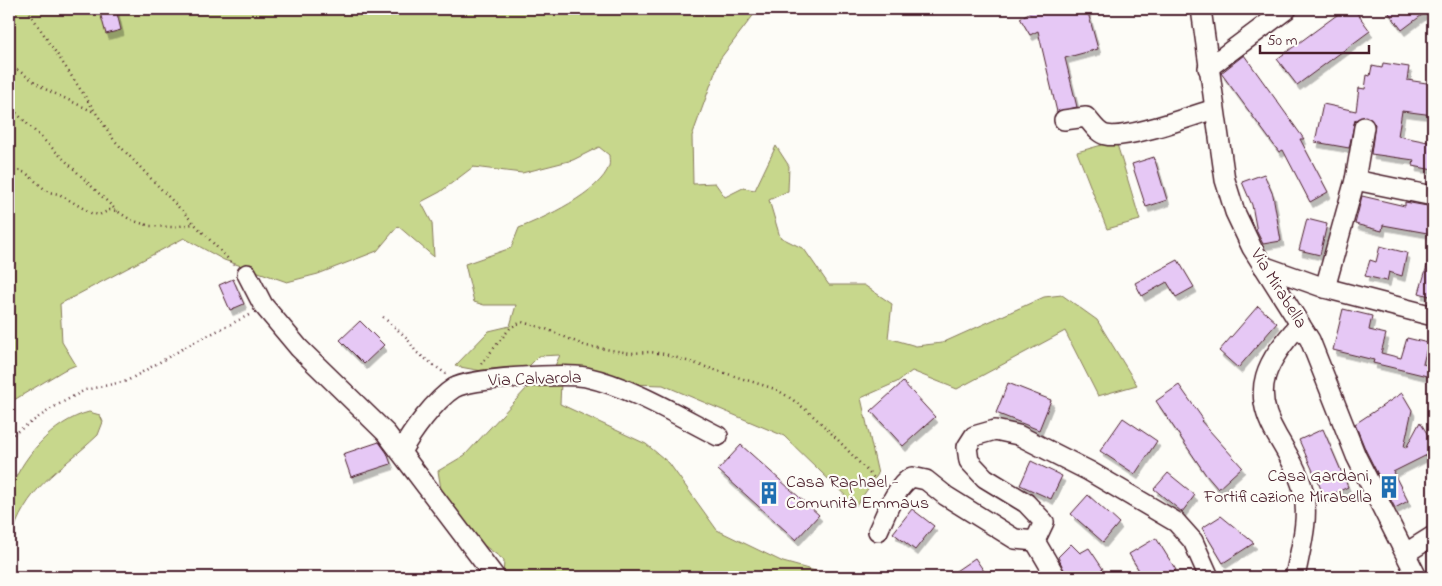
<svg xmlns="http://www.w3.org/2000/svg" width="1442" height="586" font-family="'Indie Flower',sans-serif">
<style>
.green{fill:#c7d78c;stroke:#887b5c}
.building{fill:#e6c8f5;stroke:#4a1f2b;filter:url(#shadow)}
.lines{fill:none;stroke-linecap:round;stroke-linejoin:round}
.minor-casing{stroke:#4a1f2b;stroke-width:22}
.path{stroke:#4a1f2b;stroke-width:2.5;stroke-dasharray:1 4;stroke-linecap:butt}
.minor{stroke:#fdfcf7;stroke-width:19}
.labels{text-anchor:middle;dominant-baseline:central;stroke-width:4.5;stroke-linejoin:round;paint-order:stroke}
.street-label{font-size:18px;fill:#4a1f2b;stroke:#fdfcf7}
.poi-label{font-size:18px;fill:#4a1f2b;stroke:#fdfcf7;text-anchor:end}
</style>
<defs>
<filter id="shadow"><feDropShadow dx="3" dy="5.5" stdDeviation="0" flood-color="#0004"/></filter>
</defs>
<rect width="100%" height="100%" fill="#fdfcf7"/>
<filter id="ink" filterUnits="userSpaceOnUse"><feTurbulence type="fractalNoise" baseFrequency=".02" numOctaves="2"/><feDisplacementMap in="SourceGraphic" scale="10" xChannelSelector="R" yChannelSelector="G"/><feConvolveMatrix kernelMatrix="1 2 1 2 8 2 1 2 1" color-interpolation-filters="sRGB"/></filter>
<g filter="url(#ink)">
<g class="green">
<path d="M 9,9 L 758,9 L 720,59 L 692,136 L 693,184 L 715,183 L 725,197 L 743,188 L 755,190 L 776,146 L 789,166 L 788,191 L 769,200 L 780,237 L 804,249 L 829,285 L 864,285 L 892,304 L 888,338 L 916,346 L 942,343 L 1044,297 L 1062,295 L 1097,320 L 1137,385 L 1098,396 L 1065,331 L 957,389 L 912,371 L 897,382 L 861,398 L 878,474 L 856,506 L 784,436 L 663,385 L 561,382 L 560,404 L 646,444 L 669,463 L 717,530 L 783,562 L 819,572 L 822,577 L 503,577 L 504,560 L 478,541 L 443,501 L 438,471 L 465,455 L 527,388 L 554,368 L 560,355 L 539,356 L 521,374 L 492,373 L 455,366 L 489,331 L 510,326 L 516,305 L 484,305 L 474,302 L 465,264 L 511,248 L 519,228 C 542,219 601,192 609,166 C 610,163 609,158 609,155 L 599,147 L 573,160 L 522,173 L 473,167 L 440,192 L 421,202 L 432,223 L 434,257 L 398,226 L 377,251 L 318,274 L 287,282 L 224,260 L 184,238 L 60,304 L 62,342 L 76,365 L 64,370 L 9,403 Z"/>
<polygon points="1116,141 1140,220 1107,229 1077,152"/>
<path d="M 89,412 L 100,415 L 103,422 L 98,435 C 57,474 26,485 9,544 C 9,533 6,503 9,494 C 20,459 53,421 89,412 Z"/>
</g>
<g class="building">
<polygon points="99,9 116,9 121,30 106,34"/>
<polygon points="1036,9 1087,9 1098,49 1065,58 1077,107 1057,112 1038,31 1030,35 1020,18"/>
<polygon points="1345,9 1354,9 1370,31 1297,85 1277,59"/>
<polygon points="1386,9 1430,9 1402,30"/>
<polygon points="1244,55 1304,139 1300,139 1328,192 1310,202 1283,150 1279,152 1221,73"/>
<polygon points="1383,63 1409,67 1407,80 1433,84 1433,115 1402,111 1398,136 1433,143 1433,170 1413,166 1414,160 1371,154 1375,124 1366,116 1355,120 1349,148 1315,142 1323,104 1356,111 1359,88 1365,89 1367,75 1370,76 1372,66 1382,68"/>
<polygon points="1154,157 1167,200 1146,207 1132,164"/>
<polygon points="1264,174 1273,195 1281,241 1263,244 1257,232 1252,205 1242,182"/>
<polygon points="1362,196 1405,206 1405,202 1433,207 1433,234 1383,225 1382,231 1355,224"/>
<polygon points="1307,219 1327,224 1320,255 1299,250"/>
<polygon points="1380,246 1407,253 1402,276 1389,272 1387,281 1365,276 1370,260 1376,262"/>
<polygon points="1430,256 1433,257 1433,297 1419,293"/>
<polygon points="1178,260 1194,287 1176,297 1167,282 1142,296 1135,283"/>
<polygon points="233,279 244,304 230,310 219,285"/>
<polygon points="1258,306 1277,323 1238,368 1219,351"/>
<polygon points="1343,309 1372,316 1369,330 1386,334 1381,353 1401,358 1407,338 1428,343 1423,364 1430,366 1427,376 1373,363 1374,360 1333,350"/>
<polygon points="360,321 384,345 364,364 340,340"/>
<polygon points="903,382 935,417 903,446 871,411"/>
<polygon points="1008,383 1051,400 1039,430 996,413"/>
<polygon points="1179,385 1203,419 1201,421 1242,467 1218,489 1206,475 1156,401"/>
<polygon points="1402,393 1412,410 1404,447 1406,448 1420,422 1433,443 1433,452 1393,472 1408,501 1395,508 1366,451 1355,424"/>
<polygon points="1123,418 1157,441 1135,474 1100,451"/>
<polygon points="1323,429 1348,487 1325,498 1299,440"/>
<polygon points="379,442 387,453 391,464 351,477 343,454"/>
<polygon points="741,445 819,515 796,540 718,470"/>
<polygon points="1031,461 1062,476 1051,499 1020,485"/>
<polygon points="1168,473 1195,495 1182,512 1154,489"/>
<polygon points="1088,495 1119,523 1103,542 1071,514"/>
<polygon points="912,509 934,526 915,550 893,533"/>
<polygon points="1221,516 1254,543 1223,563 1202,528"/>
<polygon points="1156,538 1176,570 1164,577 1143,577 1129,554"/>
<polygon points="1071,544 1080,553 1089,548 1103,569 1092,577 1067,577 1058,557"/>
<polygon points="975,558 988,577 947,577"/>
</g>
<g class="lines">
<defs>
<g id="minor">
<polyline points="1201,9 1225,180 1235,212 1252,248 1310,340 1356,456 1417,577"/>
<polyline points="1208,68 1287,9"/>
<path d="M 1064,120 L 1086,117 C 1092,123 1097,133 1106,135 C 1126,140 1192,116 1214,109"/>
<polyline points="1355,180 1433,196"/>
<polyline points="1263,266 1325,288 1433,316"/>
<polyline points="247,274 263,305 299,348 386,433 495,577"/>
<polyline points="1325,288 1355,180 1364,127"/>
<path d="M 401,452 C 411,433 435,400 454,388 C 471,378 564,373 586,377 C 631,387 677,415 718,436"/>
<path d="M 878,531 C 886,514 895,487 912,477 L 926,480 L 946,496 L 1015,539 L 1035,541 L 1044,522 L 1026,503 L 985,478 L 969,461 L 967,447 L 974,436 L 995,430 L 1018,435 L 1089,471 L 1176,522 L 1193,541 L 1209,577"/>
<polyline points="1035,541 1056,577"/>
<polyline points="1406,553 1433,536"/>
<path d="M 1295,577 C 1300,550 1310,519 1303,490 C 1298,471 1287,453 1277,436 C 1249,389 1267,361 1300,324"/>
</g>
</defs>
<use href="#minor" class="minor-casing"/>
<g class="path">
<polyline points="27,9 114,140 234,265"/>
<polyline points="9,64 45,89 94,112"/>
<polyline points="9,106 117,211"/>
<polyline points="9,167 26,173 48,192 59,194 91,213 99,215 110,210 117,211 131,220 150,226 173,227 193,224"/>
<polyline points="383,317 407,338 416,352 446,374"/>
<path d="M 481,364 L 511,327 L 522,322 L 546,329 L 586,346 L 630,353 L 650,352 L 665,354 L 775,389 C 817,411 849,454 883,487"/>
<polyline points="9,437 54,407 85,390 127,381 191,344 251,314"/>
</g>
<use href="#minor" class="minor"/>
</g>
</g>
<defs>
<symbol id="building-bare" viewBox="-9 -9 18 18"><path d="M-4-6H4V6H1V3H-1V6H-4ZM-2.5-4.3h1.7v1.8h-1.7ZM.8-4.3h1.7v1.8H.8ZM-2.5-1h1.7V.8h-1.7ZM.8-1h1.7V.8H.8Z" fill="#1f6fb2" stroke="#fdfcf7" stroke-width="2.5" paint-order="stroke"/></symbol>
</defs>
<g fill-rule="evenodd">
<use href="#building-bare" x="1373" y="471" width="32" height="32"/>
<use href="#building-bare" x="753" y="477" width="32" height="32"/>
</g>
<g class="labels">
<g class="street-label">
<text transform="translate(1278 289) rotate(58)">Via Mirabella</text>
<text transform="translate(535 380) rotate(-2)">Via Calvarola</text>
</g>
<g class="poi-label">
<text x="1372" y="477">Casa Gardani,<tspan x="1372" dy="21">Fortificazione Mirabella</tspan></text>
<text x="786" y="483" text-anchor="start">Casa Raphael -<tspan x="786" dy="21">Comunità Emmaus</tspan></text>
</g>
</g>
<rect width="1442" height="586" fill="none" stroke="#fdfcf7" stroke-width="30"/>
<rect x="15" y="15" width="1412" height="556" fill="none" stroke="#4a1f2b" stroke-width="2" filter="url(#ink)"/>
<path d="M1260 45v8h109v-8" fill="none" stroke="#4a1f2b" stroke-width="2.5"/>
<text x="1267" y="45" font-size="15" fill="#4a1f2b" stroke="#fdfcf7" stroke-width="4" paint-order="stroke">50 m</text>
</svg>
